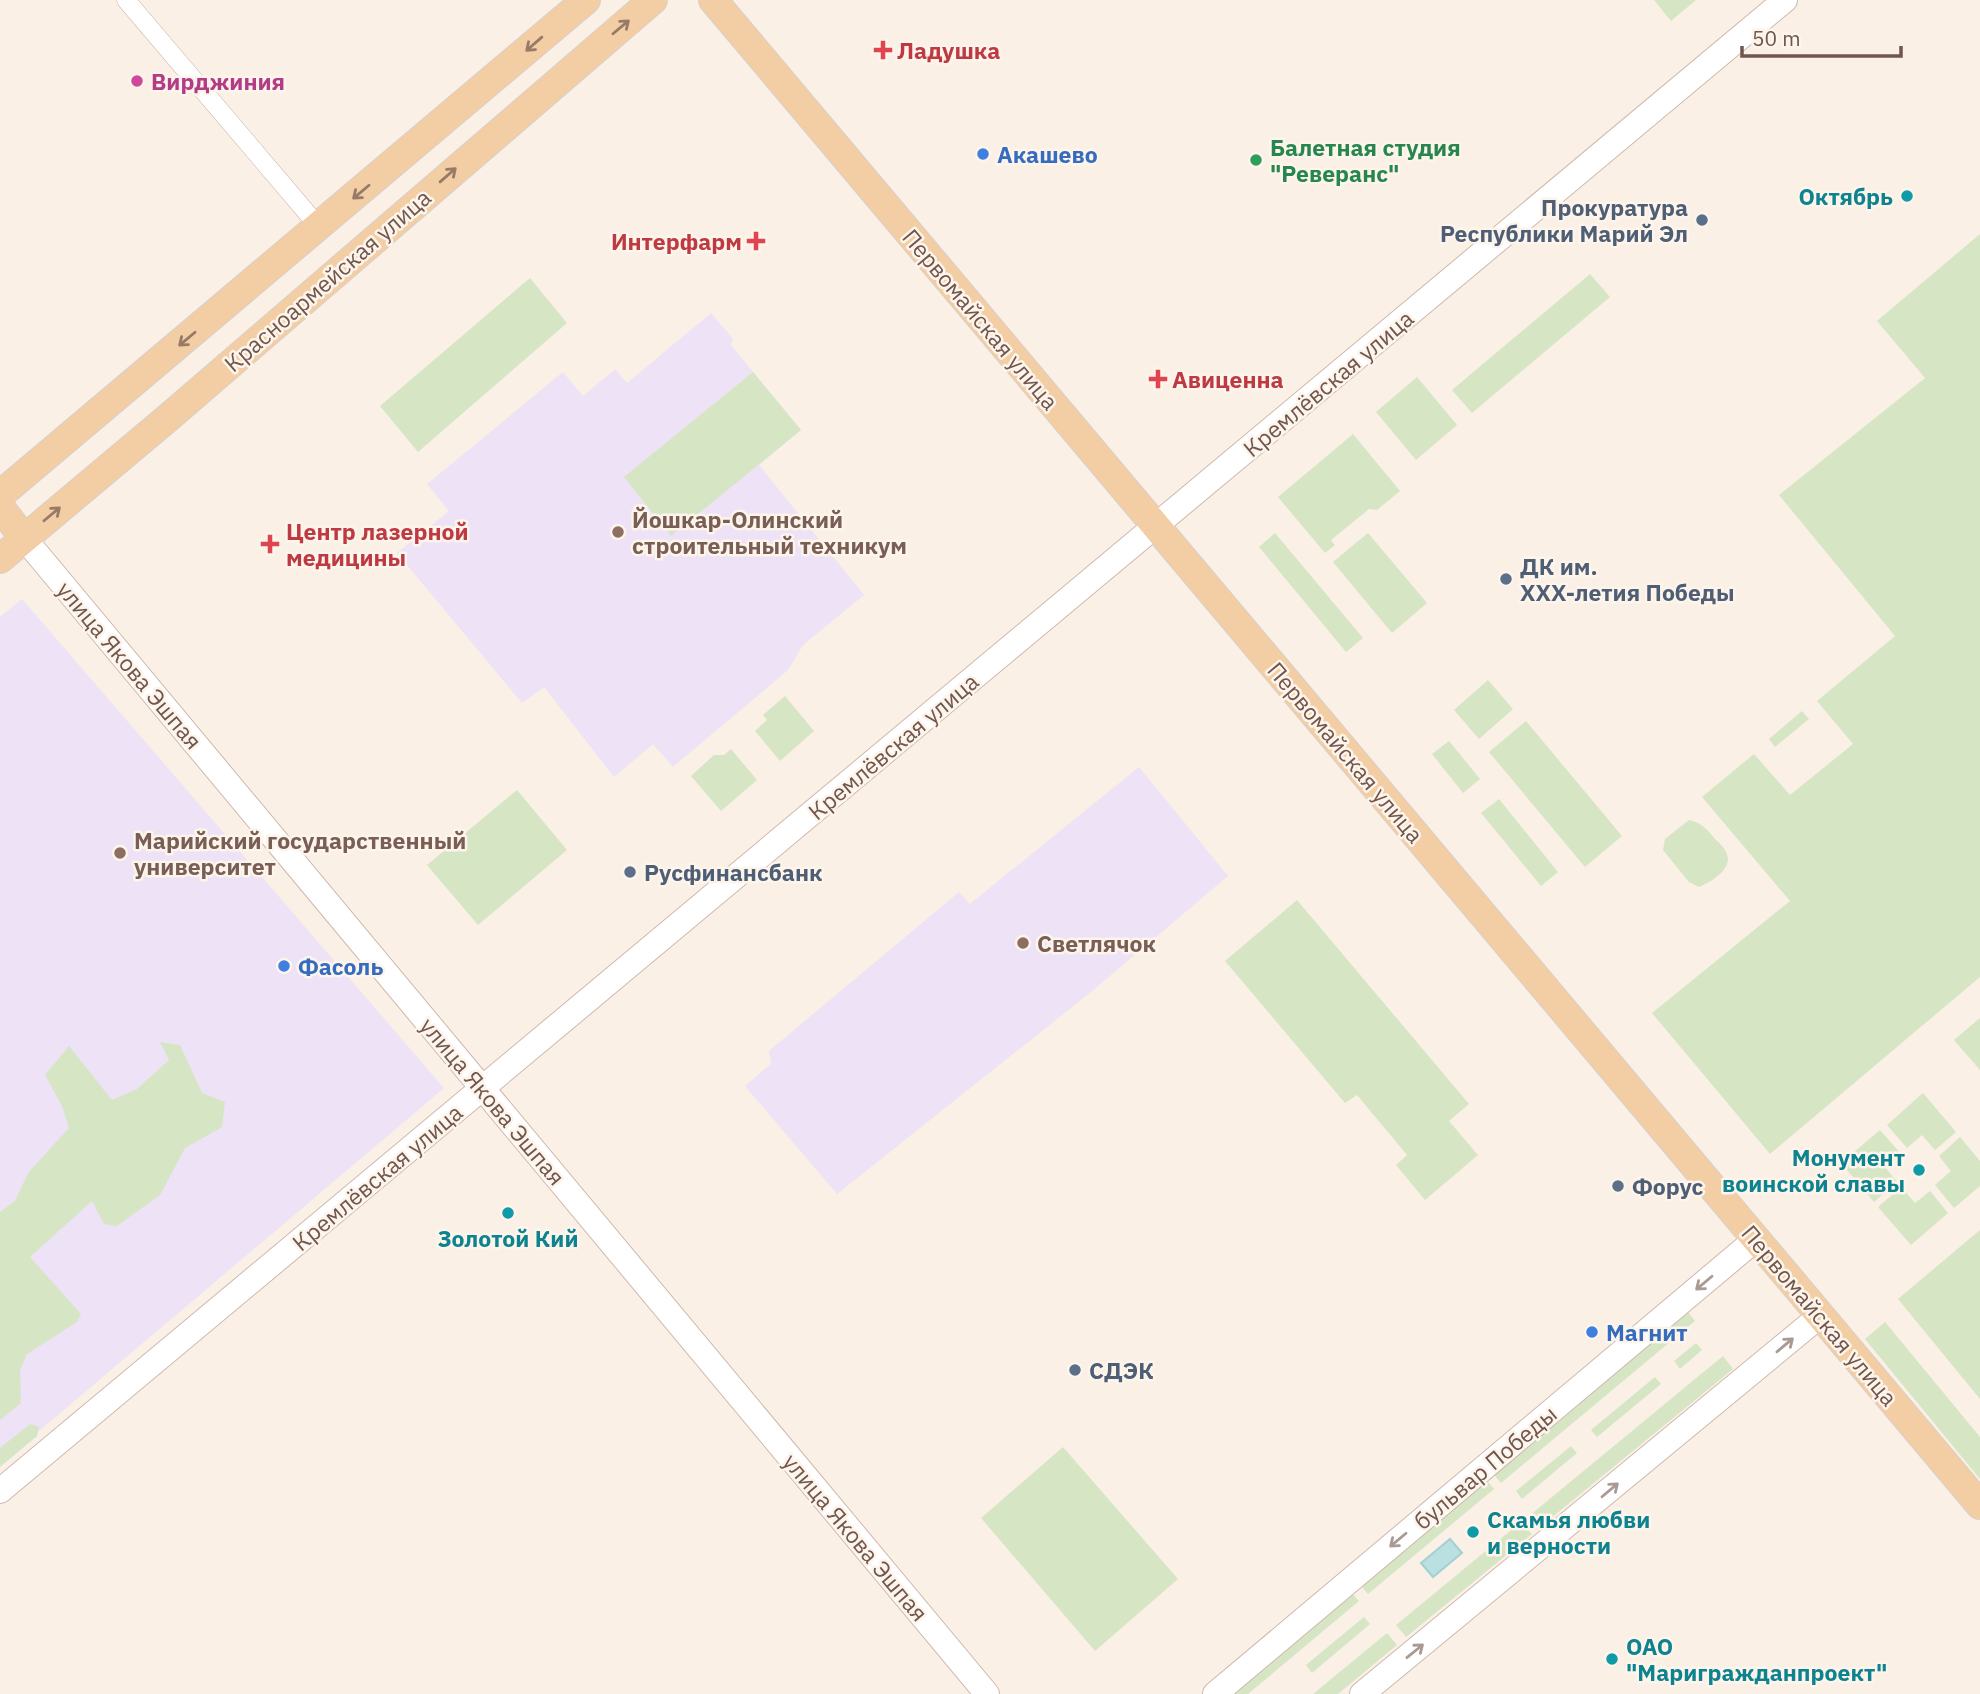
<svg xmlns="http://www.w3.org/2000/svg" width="1980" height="1694" font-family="'IBM Plex Sans',sans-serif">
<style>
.education{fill:#ede2f6}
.green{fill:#d6e6c5}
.water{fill:#bbe0e2;stroke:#a3d0d2;stroke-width:2}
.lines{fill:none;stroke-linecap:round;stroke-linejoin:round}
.street-casing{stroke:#cab7ac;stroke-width:19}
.secondary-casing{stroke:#cfb8ad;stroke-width:26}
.primary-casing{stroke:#d7d0cd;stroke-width:30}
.street{stroke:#fff;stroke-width:18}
.secondary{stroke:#fff;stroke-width:24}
.primary{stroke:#f3cda3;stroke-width:28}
.oneway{stroke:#977a67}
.oneway2{stroke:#a99a94}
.health-dot{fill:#e0444e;stroke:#fdf4eb;stroke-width:2.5}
.hotel-dot{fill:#d1479c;stroke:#fdf4eb;stroke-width:2.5}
.shop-dot{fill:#3f7fe0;stroke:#fdf4eb;stroke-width:2.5}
.leisure-dot{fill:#2e9e5b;stroke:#fdf4eb;stroke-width:2.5}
.culture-dot{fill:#0f9aa8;stroke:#fdf4eb;stroke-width:2.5}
.service-dot{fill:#5c6f8a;stroke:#fdf4eb;stroke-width:2.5}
.education-dot{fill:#8d6e63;stroke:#fdf4eb;stroke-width:2.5}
.labels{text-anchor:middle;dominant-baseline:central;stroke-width:5;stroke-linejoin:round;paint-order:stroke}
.health-label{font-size:23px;font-weight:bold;fill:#be3a42;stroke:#fdf4eb;text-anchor:start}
.hotel-label{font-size:23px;font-weight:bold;fill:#b23c85;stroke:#fdf4eb;text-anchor:start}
.leisure-label{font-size:23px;font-weight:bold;fill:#27864d;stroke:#fdf4eb;text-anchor:start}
.shop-label{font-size:23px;font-weight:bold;fill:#366cbe;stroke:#fdf4eb;text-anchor:start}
.culture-label{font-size:23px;font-weight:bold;fill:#0d838f;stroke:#fdf4eb;text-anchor:end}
.service-label{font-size:23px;font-weight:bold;fill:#4e5e75;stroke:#fdf4eb;text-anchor:start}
.street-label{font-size:23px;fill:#70564d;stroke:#fdf4eb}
.education-label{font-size:23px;font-weight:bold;fill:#785e54;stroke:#fdf4eb;text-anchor:start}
</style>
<rect width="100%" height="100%" fill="#faf0e5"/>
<g class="education">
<polygon points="711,313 734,340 730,344 801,430 759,465 864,595 803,645 788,670 673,767 653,744 614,777 544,687 522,703 397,553 449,511 427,484 563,372 583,396 615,369 627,383"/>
<polygon points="22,599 444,1088 0,1464 0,617"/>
<polygon points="1139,767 1228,876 1091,992 837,1194 745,1086 771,1064 769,1051 959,892 970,904"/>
</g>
<g class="green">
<polygon points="1654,0 1696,0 1671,21"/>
<polygon points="1980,234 1980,977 1770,1154 1652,1013 1790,901 1702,797 1754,754 1790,795 1853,744 1817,701 1895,636 1779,495 1925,378 1877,321"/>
<polygon points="1590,274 1610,297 1472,413 1452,390"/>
<polygon points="530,278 567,323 418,452 380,406"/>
<polygon points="753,372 801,430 671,536 624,477"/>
<polygon points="1417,377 1457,425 1416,460 1376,412"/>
<polygon points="1353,434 1400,491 1377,510 1369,509 1331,540 1335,545 1325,553 1278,497"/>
<polygon points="1275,533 1363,638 1346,652 1259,547"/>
<polygon points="1368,533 1427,603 1392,633 1333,562"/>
<polygon points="1488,680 1513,709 1479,739 1454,710"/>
<polygon points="785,696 814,731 780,761 755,731 767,720 763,715"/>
<polygon points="1802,711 1809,719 1775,747 1769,739"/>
<polygon points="1526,721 1622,836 1585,867 1489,752"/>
<polygon points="1449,741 1480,779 1463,793 1432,754"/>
<polygon points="731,749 757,780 721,811 691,776 714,755 724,755"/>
<polygon points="517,790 567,850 478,925 427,865"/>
<polygon points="1499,799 1558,872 1541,886 1481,813"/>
<path d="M 1689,820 C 1702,823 1707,829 1715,839 C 1719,843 1724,847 1726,852 C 1735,868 1711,882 1699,887 L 1689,882 L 1663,850 L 1665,839 Z"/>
<polygon points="1297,900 1469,1104 1449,1121 1478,1155 1425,1200 1396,1165 1407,1155 1357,1095 1345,1103 1225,961"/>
<polygon points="1980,1018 1980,1070 1954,1040"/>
<polygon points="160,1042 180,1045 202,1093 225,1102 222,1127 185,1148 160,1195 117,1226 104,1224 92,1201 30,1257 81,1314 77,1322 27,1354 20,1370 21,1403 0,1420 0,1212 15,1201 28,1173 69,1128 62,1106 45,1075 69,1046 112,1100 137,1089 169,1060"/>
<polygon points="1923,1093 1956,1132 1935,1150 1922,1135 1907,1148 1887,1125"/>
<polygon points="1880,1130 1901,1154 1885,1167 1897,1182 1874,1202 1841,1163"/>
<polygon points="1960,1137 1980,1161 1980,1186 1954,1208 1935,1185 1951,1171 1939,1156"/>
<polygon points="1901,1187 1915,1203 1930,1191 1948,1213 1911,1245 1878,1207"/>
<polygon points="1980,1230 1980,1399 1898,1299"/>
<polygon points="1685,1308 1695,1321 1501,1483 1490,1470"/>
<polygon points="1885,1322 1980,1437 1980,1479 1865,1339"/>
<polygon points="1696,1343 1702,1350 1680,1369 1674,1361"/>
<polygon points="1723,1356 1733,1369 1539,1528 1529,1516"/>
<polygon points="1655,1377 1661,1384 1597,1437 1591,1430"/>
<polygon points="30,1424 39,1427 37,1436 0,1467 0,1448"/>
<polygon points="1571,1446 1577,1453 1522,1499 1516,1491"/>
<polygon points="1063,1447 1178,1579 1095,1651 981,1518"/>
<polygon points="1483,1476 1494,1489 1368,1594 1357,1581"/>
<polygon points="1521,1522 1532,1534 1406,1637 1396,1625"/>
<polygon points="1348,1589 1359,1601 1248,1694 1222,1694"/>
<polygon points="1364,1617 1370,1624 1312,1673 1306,1665"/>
<polygon points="1387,1633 1397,1645 1338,1694 1313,1694"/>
</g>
<polygon class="water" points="1450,1539 1462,1553 1433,1577 1421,1563"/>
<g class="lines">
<defs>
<polyline id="street" points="126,0 319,227"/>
<g id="secondary">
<polyline points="24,538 987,1694"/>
<polyline points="0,1491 1785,0"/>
<polyline points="1215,1694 1756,1239"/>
<polyline points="1362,1694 1821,1315"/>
</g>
<g id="primary">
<polyline points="713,0 1980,1505"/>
<polyline points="0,495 586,0"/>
<polyline points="0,507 24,538"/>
<polyline points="0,559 169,417 653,0"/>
</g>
</defs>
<use href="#street" class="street-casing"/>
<use href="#secondary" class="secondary-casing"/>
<use href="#primary" class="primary-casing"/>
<use href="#street" class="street"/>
<use href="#secondary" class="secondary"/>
<use href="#primary" class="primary"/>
</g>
<defs><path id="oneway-shaft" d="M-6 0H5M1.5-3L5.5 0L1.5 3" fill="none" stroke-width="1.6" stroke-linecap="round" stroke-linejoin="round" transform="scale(1.75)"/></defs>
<g class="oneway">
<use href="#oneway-shaft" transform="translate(621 27) rotate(-40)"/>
<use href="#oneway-shaft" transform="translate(534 44) rotate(139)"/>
<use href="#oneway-shaft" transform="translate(448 175) rotate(-41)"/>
<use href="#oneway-shaft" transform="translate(361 192) rotate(140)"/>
<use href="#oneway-shaft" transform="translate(187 339) rotate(140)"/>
<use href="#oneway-shaft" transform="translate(52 514) rotate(-40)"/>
</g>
<g class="oneway2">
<use href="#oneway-shaft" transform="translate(1704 1283) rotate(140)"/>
<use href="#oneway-shaft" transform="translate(1785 1345) rotate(-40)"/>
<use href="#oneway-shaft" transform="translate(1610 1490) rotate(-40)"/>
<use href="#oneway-shaft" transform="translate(1398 1540) rotate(140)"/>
<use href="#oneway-shaft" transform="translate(1415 1651) rotate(-39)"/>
</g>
<g class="health-dot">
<path d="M879.5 39.5h7v7h7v7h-7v7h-7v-7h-7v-7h7z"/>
<path d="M752.5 230.5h7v7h7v7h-7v7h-7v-7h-7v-7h7z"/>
<path d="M1154.5 368.5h7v7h7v7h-7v7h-7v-7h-7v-7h7z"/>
<path d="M266.5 533.5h7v7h7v7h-7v7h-7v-7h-7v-7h7z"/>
</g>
<circle class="hotel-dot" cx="137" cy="81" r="7"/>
<g class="shop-dot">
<circle cx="983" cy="154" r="7"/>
<circle cx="284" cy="966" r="7"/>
<circle cx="1592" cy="1332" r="7"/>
</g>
<circle class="leisure-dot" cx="1256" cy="160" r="7"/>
<g class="culture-dot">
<circle cx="1907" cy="196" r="7"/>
<circle cx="1919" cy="1170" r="7"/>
<circle cx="508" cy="1213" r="7"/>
<circle cx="1473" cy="1532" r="7"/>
<circle cx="1612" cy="1659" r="7"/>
</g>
<g class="service-dot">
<circle cx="1702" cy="220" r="7"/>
<circle cx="1506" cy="579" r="7"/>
<circle cx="630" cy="872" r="7"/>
<circle cx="1618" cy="1186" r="7"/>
<circle cx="1075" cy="1370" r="7"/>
</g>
<g class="education-dot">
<circle cx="618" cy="532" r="7"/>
<circle cx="120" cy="853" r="7"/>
<circle cx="1023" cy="943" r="7"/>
</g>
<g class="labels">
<g class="health-label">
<text x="897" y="50">Ладушка</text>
<text x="742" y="241" text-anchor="end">Интерфарм</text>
<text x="1172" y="379">Авиценна</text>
<text x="286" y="531">Центр лазерной<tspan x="286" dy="26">медицины</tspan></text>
</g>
<g class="hotel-label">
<text x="151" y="81">Вирджиния</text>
</g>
<g class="leisure-label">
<text x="1270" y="147">Балетная студия<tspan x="1270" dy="26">"Реверанс"</tspan></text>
</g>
<g class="shop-label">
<text x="997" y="154">Акашево</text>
<text x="298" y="966">Фасоль</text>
<text x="1606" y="1332">Магнит</text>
</g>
<g class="culture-label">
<text x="1893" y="196">Октябрь</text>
<text x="1905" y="1157">Монумент<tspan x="1905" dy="26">воинской славы</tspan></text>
<text x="508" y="1238" text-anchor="middle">Золотой Кий</text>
<text x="1487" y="1519" text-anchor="start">Скамья любви<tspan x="1487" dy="26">и верности</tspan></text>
<text x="1626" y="1646" text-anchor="start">OAO<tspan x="1626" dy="26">"Маригражданпроект"</tspan></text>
</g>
<g class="service-label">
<text x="1688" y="207" text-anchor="end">Прокуратура<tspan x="1688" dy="26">Республики Марий Эл</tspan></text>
<text x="1520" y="566">ДК им.<tspan x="1520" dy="26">ХХХ-летия Победы</tspan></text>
<text x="644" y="872">Русфинансбанк</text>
<text x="1632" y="1186">Форус</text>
<text x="1089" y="1370">СДЭК</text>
</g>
<g class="street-label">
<text transform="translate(327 280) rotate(-41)">Красноармейская улица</text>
<text transform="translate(981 319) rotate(50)">Первомайская улица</text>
<text transform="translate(1328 383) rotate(-40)">Кремлёвская улица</text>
<text transform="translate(130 665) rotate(50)">улица Якова Эшпая</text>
<text transform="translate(893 746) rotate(-40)">Кремлёвская улица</text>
<text transform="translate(1346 752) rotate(50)">Первомайская улица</text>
<text transform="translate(493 1101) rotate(50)">улица Якова Эшпая</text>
<text transform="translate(377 1177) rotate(-40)">Кремлёвская улица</text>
<text transform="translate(1820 1315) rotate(50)">Первомайская улица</text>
<text transform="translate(1485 1467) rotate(-40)">бульвар Победы</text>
<text transform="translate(856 1537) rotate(50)">улица Якова Эшпая</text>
</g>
<g class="education-label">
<text x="632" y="519">Йошкар-Олинский<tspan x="632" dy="26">строительный техникум</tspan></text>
<text x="134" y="840">Марийский государственный<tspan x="134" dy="26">университет</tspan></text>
<text x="1037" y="943">Светлячок</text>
</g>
</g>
<path d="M1742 46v10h159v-10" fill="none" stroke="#70564d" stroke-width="3.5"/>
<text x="1752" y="46" font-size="21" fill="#70564d" stroke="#fdf4eb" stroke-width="5" paint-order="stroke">50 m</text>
</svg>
